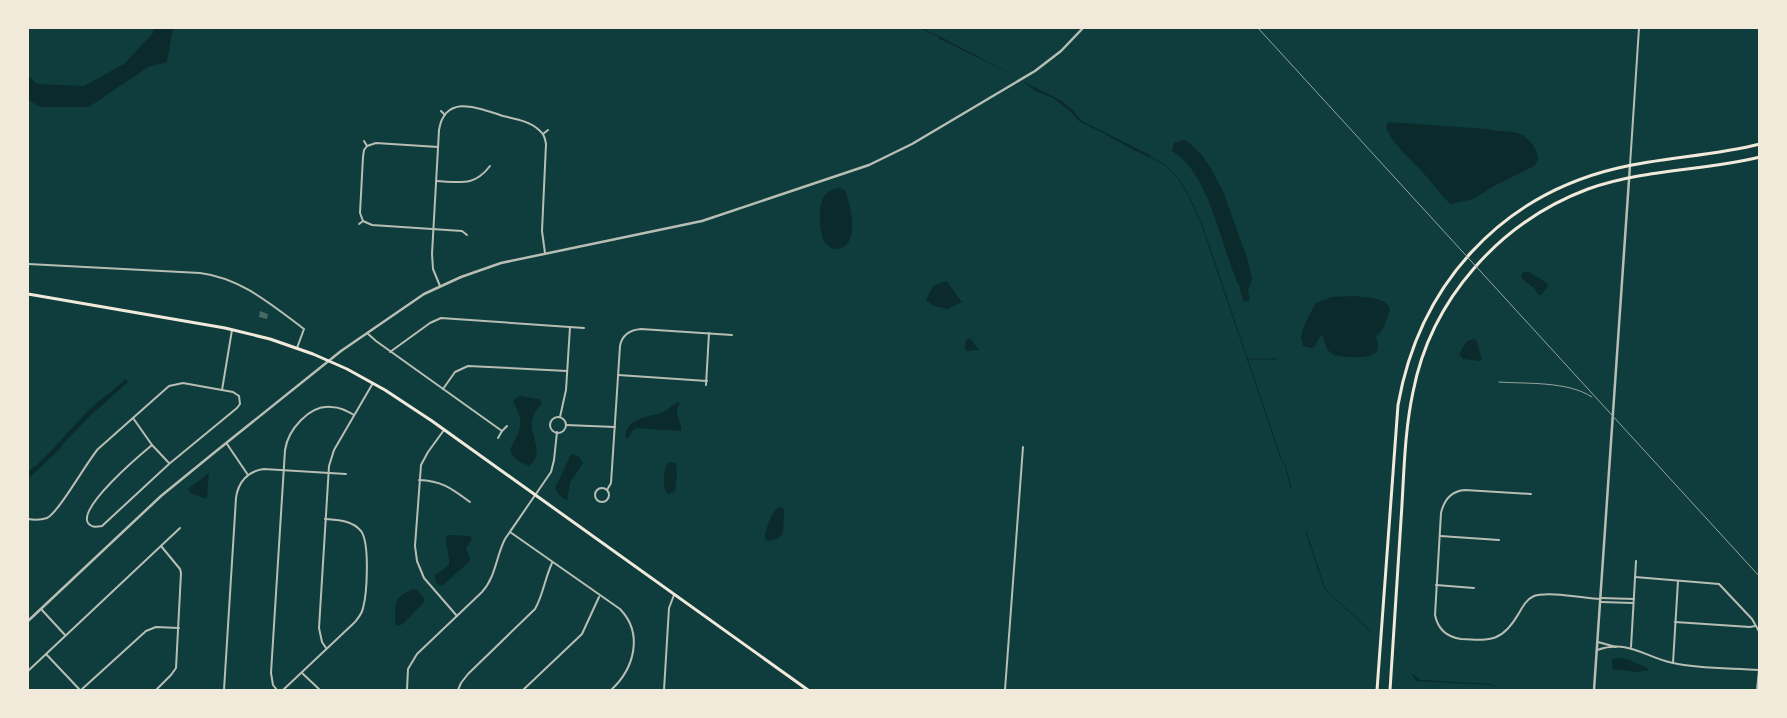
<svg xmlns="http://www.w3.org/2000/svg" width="1787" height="718" font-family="Helvetica,sans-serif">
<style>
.water{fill:#0a2a2b}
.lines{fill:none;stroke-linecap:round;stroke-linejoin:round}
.stream{stroke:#0a2a2b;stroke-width:1}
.building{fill:#486865}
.minor{stroke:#b8beb3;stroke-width:2}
.tertiary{stroke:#b8beb3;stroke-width:2.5}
.primary{stroke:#f1e9da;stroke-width:3}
.rail{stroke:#97a49c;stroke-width:1}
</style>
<rect width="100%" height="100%" fill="#0f3d3e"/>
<g class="water">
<polygon points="154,28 173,28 167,62 148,67 89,107 41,107 28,100 28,75 37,84 84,86 124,64 153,33"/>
<polygon points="939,36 1017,77 938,38"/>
<polygon points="1022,81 1062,101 1072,109 1082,121 1148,154 1150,156 1150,158 1126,146 1105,134 1080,122 1071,112 1053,98 1034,90"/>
<path d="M 1388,122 L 1487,129 C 1507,134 1520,127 1533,145 C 1536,151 1538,154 1538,160 L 1534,166 L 1494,186 L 1473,199 L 1451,204 C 1440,196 1434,184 1425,175 C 1414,162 1391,143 1386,127 Z"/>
<path d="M 1183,140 L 1186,140 L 1201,154 L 1210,167 L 1223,191 L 1248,261 L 1252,279 L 1248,290 L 1250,300 L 1244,302 L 1240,290 L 1240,288 C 1221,250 1211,174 1172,151 L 1174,143 Z"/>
<path d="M 839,188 L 845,190 C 850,204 860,239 842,248 C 837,250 831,249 827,245 C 819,239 818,207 823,198 C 827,191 832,189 839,188 Z"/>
<polygon points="1523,272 1529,272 1547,283 1548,286 1541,295 1538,295 1535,289 1521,278"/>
<path d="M 946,281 C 950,284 957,297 962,302 L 948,309 L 934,306 L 926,300 L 933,286 Z"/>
<path d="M 1356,296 C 1368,298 1387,297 1390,310 L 1382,331 L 1376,336 L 1378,346 L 1377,352 C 1366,360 1345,357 1333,355 L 1327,349 L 1322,335 C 1318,337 1318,345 1313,348 L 1303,346 L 1301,337 L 1303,329 L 1308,317 L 1316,303 L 1331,297 Z"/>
<polygon points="970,338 979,350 966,351 965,347 966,340"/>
<polygon points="1473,339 1476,340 1482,360 1480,361 1463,359 1459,354 1467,341"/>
<path d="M 126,379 L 128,382 L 89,417 L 62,445 L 59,450 L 28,479 L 28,472 C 48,457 67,432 85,414 C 97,401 113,391 126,379 Z"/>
<path d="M 521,396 L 539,399 L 542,402 C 539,408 534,412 532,420 C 529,434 546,454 529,466 C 495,451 519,444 520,425 C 521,416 517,409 513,402 L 517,397 Z"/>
<path d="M 678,402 L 680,404 C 672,414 683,421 681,431 L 637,428 L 632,431 L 629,437 L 626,439 C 623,420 646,417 661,413 C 668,411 671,405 678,402 Z"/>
<polygon points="571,454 578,456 583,463 570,483 567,501 557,493 555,488"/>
<path d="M 669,462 L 676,463 L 677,472 L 675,492 L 669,494 L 666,492 C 662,483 663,470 669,462 Z"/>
<polygon points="209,473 207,499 190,493 188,489"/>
<path d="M 778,507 L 783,508 L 784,511 L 783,533 C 779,539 771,543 765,539 C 764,531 772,512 778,507 Z"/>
<path d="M 448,535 L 470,536 L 472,538 L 466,549 L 470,558 L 469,562 L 442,586 C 437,584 434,580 435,575 L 449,565 C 450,556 446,546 446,537 Z"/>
<path d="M 413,589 L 417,590 L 424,598 L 424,602 L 403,624 L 397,626 L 395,623 C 396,602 392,598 413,589 Z"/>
<polygon points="1624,658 1646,667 1649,670 1638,672 1613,669 1612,662 1613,659"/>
<polygon points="1411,673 1421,680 1491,684 1505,690 1492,685 1416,681"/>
</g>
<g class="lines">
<g class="stream">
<polyline points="920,28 938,36"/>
<polyline points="1149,156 1165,165 1179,179 1189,196 1201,222 1281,459 1285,465 1291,488"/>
<polyline points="1247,359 1277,359"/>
<polyline points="1306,532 1325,589 1370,631"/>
</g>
</g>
<polygon class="building" points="260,311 268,314 267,319 259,317"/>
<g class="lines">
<g class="minor">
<polyline points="441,111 445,115"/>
<polyline points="543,134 548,130"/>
<polyline points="364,141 367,146"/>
<polyline points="367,146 376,143 438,147"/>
<polyline points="1630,165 1639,28"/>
<path d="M 436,181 C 460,182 474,187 490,166"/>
<polyline points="363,221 372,225 462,231 467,235"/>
<polyline points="363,221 360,213 363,157 364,150 367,146"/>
<polyline points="359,224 363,221"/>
<path d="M 28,264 L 200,273 C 241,278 272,305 304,329 L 297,348"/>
<path d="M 440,286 L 433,269 L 432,254 L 439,130 C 445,93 479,108 503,116 C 515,119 530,121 539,130 C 544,134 545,138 546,144 L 542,231 L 545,253"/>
<polyline points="367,333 376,341 502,431 507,426"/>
<polyline points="390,352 430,323 441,318 584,328"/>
<polyline points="618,375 707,381"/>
<polyline points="706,385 709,333"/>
<polyline points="443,389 455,372 468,366 567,371"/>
<polyline points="222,390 232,330"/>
<polyline points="560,417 566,390 570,327"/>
<circle cx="558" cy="425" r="8"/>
<polyline points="133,418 152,445 169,463"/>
<polyline points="566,425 615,427"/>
<polyline points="444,430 428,452 421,465 415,546 417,561 424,578 457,616"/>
<polyline points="498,438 502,431"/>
<polyline points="227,444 248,475"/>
<path d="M 419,480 C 443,481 452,489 470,502"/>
<circle cx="602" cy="495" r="7"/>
<path d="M 607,490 L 611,483 L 620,346 C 622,335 630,330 641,329 L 732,335"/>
<path d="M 1531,494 L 1465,490 C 1451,491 1444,500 1441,513 L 1435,615 C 1438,630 1447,637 1461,639 C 1492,641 1503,641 1519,613 C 1523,606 1527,599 1534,596 C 1547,591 1584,598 1600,599"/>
<path d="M 28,519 C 34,520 41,520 47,518 C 59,512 86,463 98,449 L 169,386 L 183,383 L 233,392 L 239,396 L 240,404 L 237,408 L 169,464 L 102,526 C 97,527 92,528 88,523 C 78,507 140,455 152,445"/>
<path d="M 510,532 L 620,609 C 644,634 634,669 611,690"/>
<polyline points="1440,536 1499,540"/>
<polyline points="1635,577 1719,584 1752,619 1760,633"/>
<polyline points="1436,585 1474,588"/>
<polyline points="1601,598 1634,599"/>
<polyline points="1601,602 1633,603"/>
<polyline points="41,609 65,635"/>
<polyline points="1675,622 1750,627 1755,626"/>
<polyline points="1598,642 1616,647"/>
<polyline points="1631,647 1636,561"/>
<polyline points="326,648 322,642 319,628 329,466 334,450 373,383"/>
<path d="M 1597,650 C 1629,639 1644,657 1673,663 C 1700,669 1730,668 1759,670"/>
<polyline points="46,654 80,690"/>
<polyline points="1673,663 1678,581"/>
<polyline points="28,671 180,528"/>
<polyline points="302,673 320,690"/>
<polyline points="81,690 146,631 156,627 179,628"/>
<polyline points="156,690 171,675 176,668 181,573 180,569 161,546"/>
<path d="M 224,690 L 236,498 C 238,482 248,471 264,469 L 346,474"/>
<path d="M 277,690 L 273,685 L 271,673 L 285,450 C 288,430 309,405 331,407 C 340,407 347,411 354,415"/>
<path d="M 283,690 L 355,622 C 358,618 362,614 363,608 C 367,594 370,543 361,531 C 352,520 338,520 325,519"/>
<path d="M 407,690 L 408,669 L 417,654 L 482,592 C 496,577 496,556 505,539 L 551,472 L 554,460 L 557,432"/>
<path d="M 458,690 L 461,683 L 468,674 L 535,609 C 543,595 545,578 552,563"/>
<polyline points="523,690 582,634 599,597"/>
<polyline points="664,690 669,608 674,595"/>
<polyline points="1005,690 1023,447"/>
<polyline points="1757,690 1760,660"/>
</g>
<g class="tertiary">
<polyline points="28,621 161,496 215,452 341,351 424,294 461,277 501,263 702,221 869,165 912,144 1035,71 1061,51 1083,28"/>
<polyline points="1594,690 1630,165"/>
</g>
<g class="primary">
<polyline points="28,294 225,328 270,339 313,354 347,369 385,390 432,421 808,690"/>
<path d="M 1377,690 L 1398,405 C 1419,286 1499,196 1618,168 C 1664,157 1713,156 1760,144"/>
<path d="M 1390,690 C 1394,634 1397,577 1401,520 C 1404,478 1404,434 1413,392 C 1431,299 1500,222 1588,189 C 1643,169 1703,171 1760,157"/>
</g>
<g class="rail">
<polyline points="1258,28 1760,577"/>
<path d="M 1499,382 C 1527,384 1568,381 1592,397"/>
</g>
</g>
<rect width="1787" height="718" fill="none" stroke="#f1e9da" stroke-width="58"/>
</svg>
